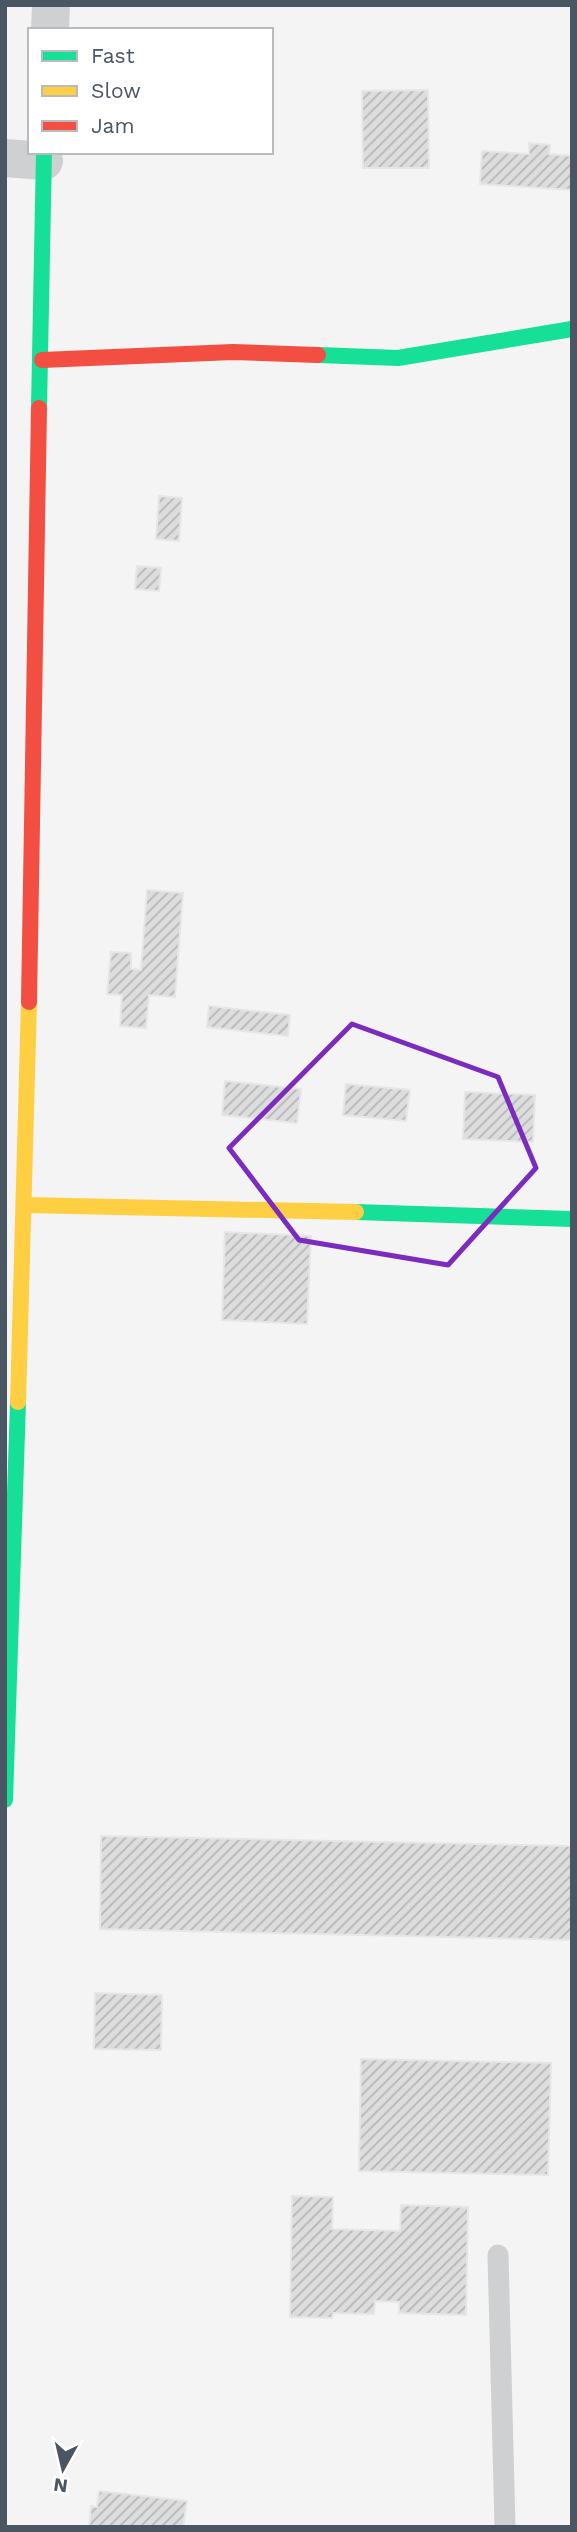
<svg xmlns="http://www.w3.org/2000/svg" width="577" height="2532" font-family="'Work Sans',sans-serif">
<style>
.building{fill:url(#building-hatch);stroke:#e5e6e7;stroke-width:2}
.lines{fill:none;stroke-linecap:round;stroke-linejoin:round}
.lane{stroke:#ced0d2;stroke-width:21}
.street{stroke:#ced0d2;stroke-width:38}
.fast{stroke:#16e098;stroke-width:16}
.slow{stroke:#ffcf43;stroke-width:16}
.jam{stroke:#f24e42;stroke-width:16}
.marked{fill:none;stroke:#7b2cbf;stroke-width:5;stroke-linejoin:round}
</style>
<defs>
<pattern id="building-hatch" width="6" height="6" patternUnits="userSpaceOnUse" patternTransform="scale(1.75)"><rect width="6" height="6" fill="#ddddde"/><path d="M-1 1l2-2M0 6l6-6M5 7l2-2" fill="none" stroke="#b5b6b7"/></pattern>
</defs>
<rect width="100%" height="100%" fill="#f4f4f4"/>
<g class="building">
<polygon points="428,90 429,168 363,168 362,91"/>
<polygon points="529,143 550,145 549,154 572,156 572,190 480,184 482,151 529,154"/>
<polygon points="159,496 182,498 179,541 156,539"/>
<polygon points="137,566 161,568 159,591 135,589"/>
<polygon points="147,890 183,893 175,997 149,995 146,1028 120,1026 122,995 107,994 111,952 131,953 131,969 141,970"/>
<polygon points="209,1006 290,1015 288,1036 207,1027"/>
<polygon points="225,1081 301,1089 297,1123 222,1115"/>
<polygon points="346,1084 410,1090 406,1121 343,1115"/>
<polygon points="465,1092 535,1095 533,1142 463,1139"/>
<polygon points="225,1232 311,1236 307,1324 222,1320"/>
<polygon points="101,1836 572,1846 572,1940 100,1929"/>
<polygon points="95,1993 162,1995 161,2050 94,2049"/>
<polygon points="361,2059 551,2063 548,2175 359,2171"/>
<polygon points="292,2196 333,2197 332,2229 400,2231 401,2205 468,2207 466,2315 399,2313 399,2302 375,2301 374,2314 333,2313 332,2318 290,2317"/>
<polygon points="99,2491 187,2501 183,2527 89,2527 91,2506 97,2507"/>
</g>
<g class="lines">
<polyline class="lane" points="498,2255 505,2527"/>
<g class="street">
<polyline points="50,30 51,5"/>
<polyline points="5,158 44,161"/>
</g>
<g class="fast">
<polyline points="318,355 398,358 572,329"/>
<polyline points="39,408 44,152"/>
<polyline points="356,1212 572,1219"/>
<polyline points="5,1800 18,1402"/>
</g>
<g class="slow">
<polyline points="25,1205 356,1212"/>
<polyline points="18,1402 29,1002"/>
</g>
<g class="jam">
<polyline points="42,360 233,352 318,355"/>
<polyline points="29,1002 39,408"/>
</g>
</g>
<path class="marked" d="M 352,1024 L 498,1077 L 536,1168 L 448,1265 L 299,1240 L 229,1148 Z"/>
<rect width="577" height="2532" fill="none" stroke="#4a5661" stroke-width="14"/>
<rect x="28" y="28" width="245" height="126" fill="#ffffff" stroke="#b7bbc0" stroke-width="2"/>
<rect x="42" y="51" width="35" height="10" fill="#16e098" stroke="#b7bbc0" stroke-width="2"/>
<text x="91" y="63" font-size="21" fill="#4a5661">Fast</text>
<rect x="42" y="86" width="35" height="10" fill="#ffcf43" stroke="#b7bbc0" stroke-width="2"/>
<text x="91" y="98" font-size="21" fill="#4a5661">Slow</text>
<rect x="42" y="121" width="35" height="10" fill="#f24e42" stroke="#b7bbc0" stroke-width="2"/>
<text x="91" y="133" font-size="21" fill="#4a5661">Jam</text>
<g transform="translate(63 2469) rotate(188)" stroke="#ffffff" stroke-width="5" paint-order="stroke">
<path d="M0-5L12 26L0 18L-12 26Z" fill="#4a5661"/>
<text y="-10" font-size="19" font-weight="bold" text-anchor="middle" fill="#4a5661">N</text>
</g>
</svg>
